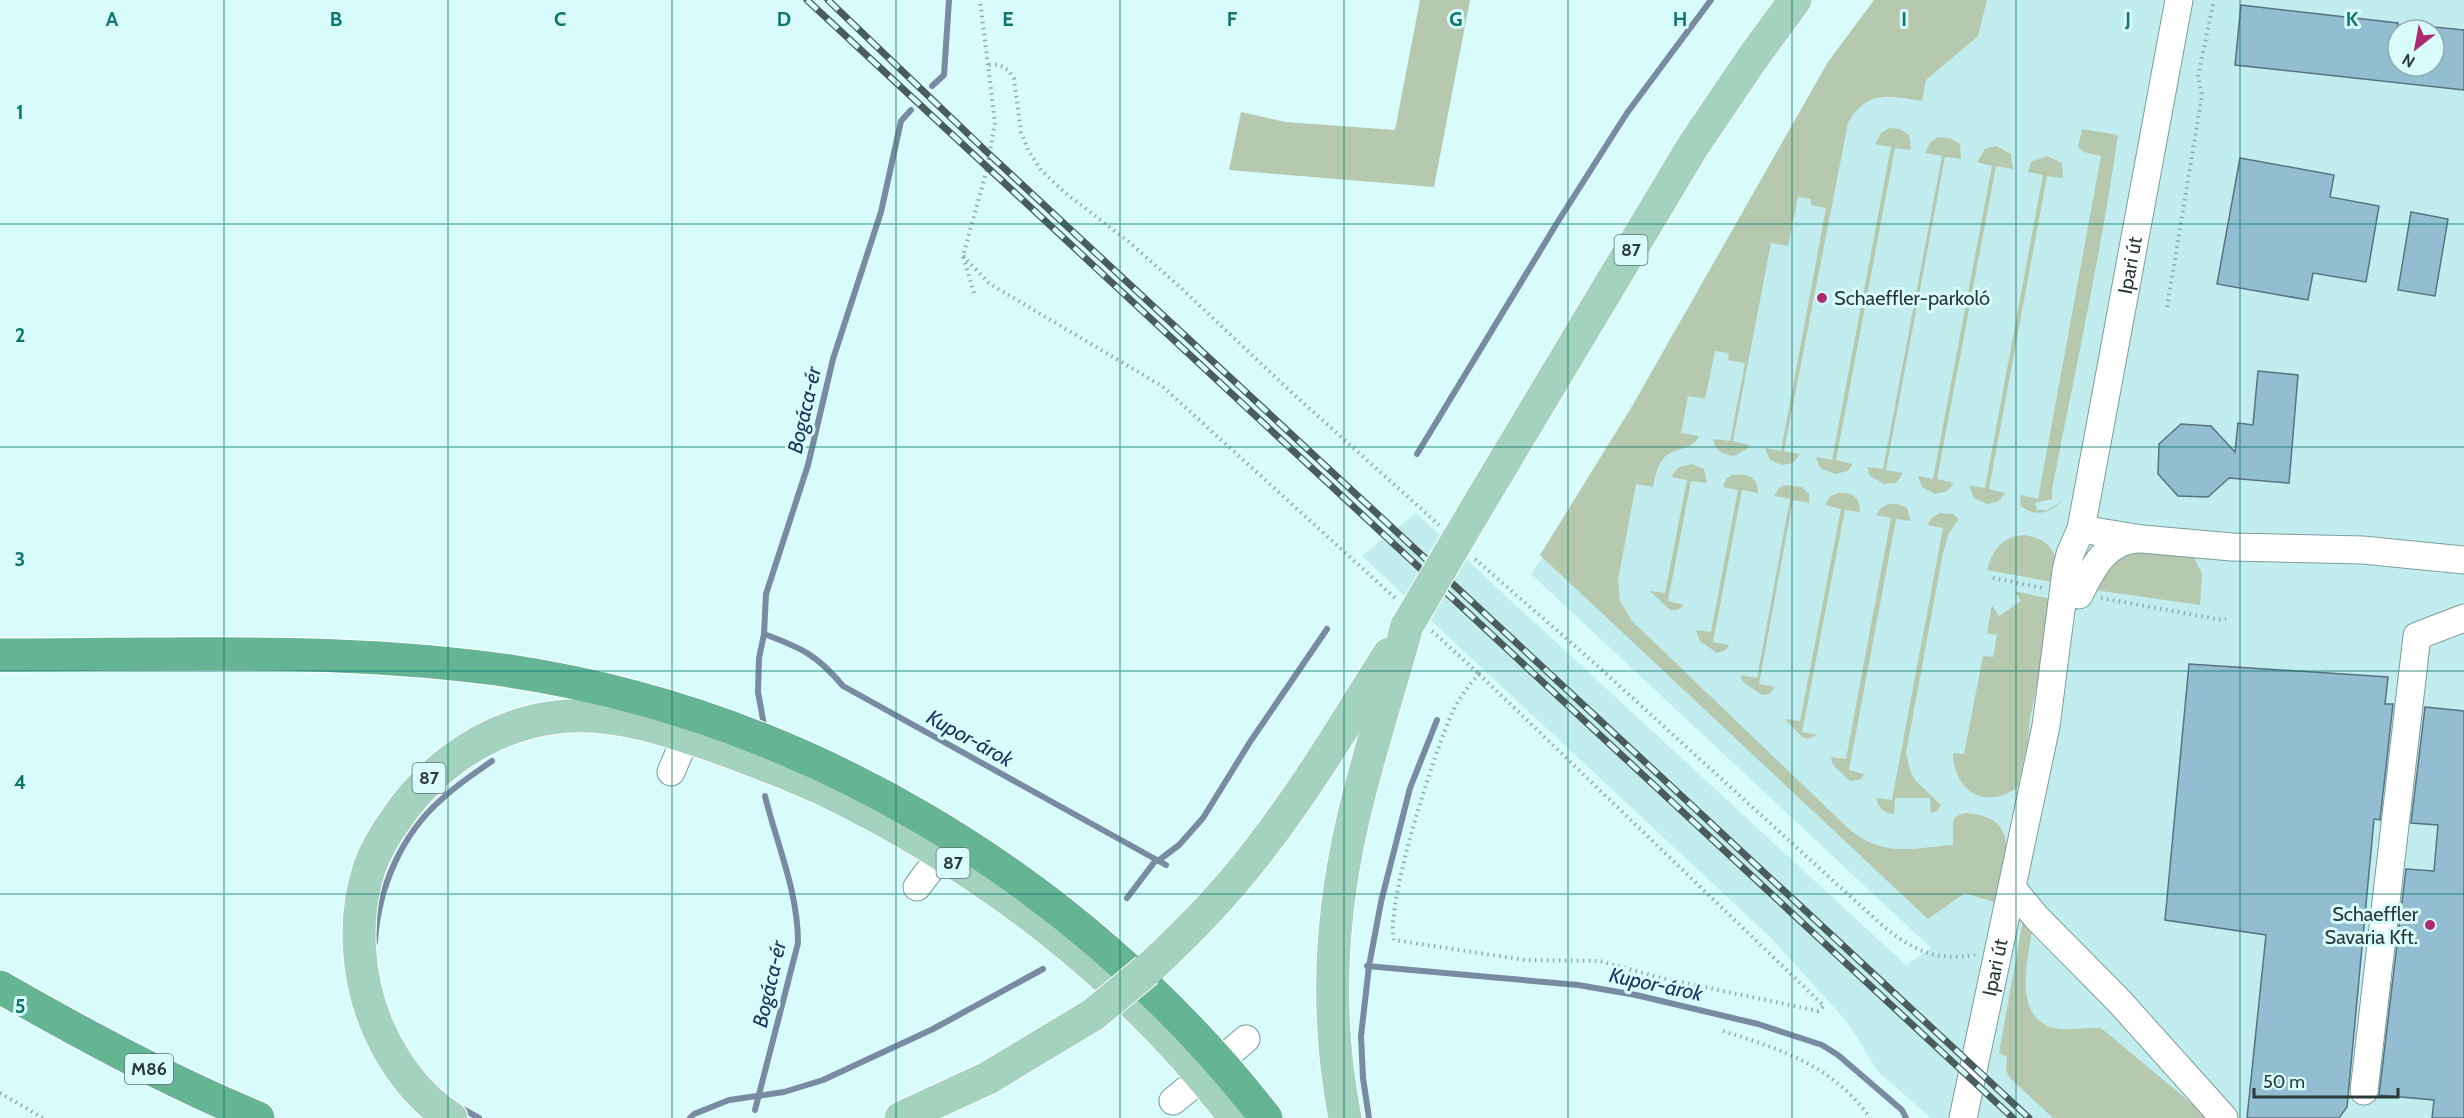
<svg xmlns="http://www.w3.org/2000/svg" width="2464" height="1118" font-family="Cabin,sans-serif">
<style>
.built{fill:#c2edee;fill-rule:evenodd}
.green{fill:#b6c8ad}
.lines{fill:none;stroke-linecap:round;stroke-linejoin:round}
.stream{stroke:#788ba2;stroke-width:6}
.building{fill:#93bed2;stroke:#58727e;stroke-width:1.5}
.minor-casing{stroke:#7c9d9d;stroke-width:29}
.major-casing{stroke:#fff;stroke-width:35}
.highway-casing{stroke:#fff;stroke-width:35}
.path{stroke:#8faaaa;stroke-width:4;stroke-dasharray:1.5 4.5;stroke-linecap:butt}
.minor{stroke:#fff;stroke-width:27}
.major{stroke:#a3d2bf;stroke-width:33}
.highway{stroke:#65b494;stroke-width:33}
.rail-casing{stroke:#4a5c5c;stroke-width:7}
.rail{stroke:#d8fbfb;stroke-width:4.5;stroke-dasharray:14;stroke-linecap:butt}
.major-bridge-casing{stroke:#fff;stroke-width:35;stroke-linecap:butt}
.major-bridge{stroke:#a3d2bf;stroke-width:33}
.grid{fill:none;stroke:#0f766e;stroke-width:1.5;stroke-opacity:0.55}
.poi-dot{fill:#ad2972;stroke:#d8fbfb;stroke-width:2}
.labels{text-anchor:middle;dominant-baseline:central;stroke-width:6;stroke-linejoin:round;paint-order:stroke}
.shield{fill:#d8fbfb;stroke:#5e7272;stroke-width:1.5}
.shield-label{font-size:18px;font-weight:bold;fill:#2a3838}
.street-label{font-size:20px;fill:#2a3838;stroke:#d8fbfb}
.poi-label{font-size:20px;fill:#2a3838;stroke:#d8fbfb;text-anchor:start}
.water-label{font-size:21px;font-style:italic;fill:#1a3661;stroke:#d8fbfb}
.grid-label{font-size:20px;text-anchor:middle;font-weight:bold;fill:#0f766e;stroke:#d8fbfb;stroke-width:6;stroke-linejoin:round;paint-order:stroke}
</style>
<rect width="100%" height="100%" fill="#d8fbfb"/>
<path class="built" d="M 1899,0 L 2464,0 L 2464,1118 L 1931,1118 L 1878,1072 L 1848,1023 L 1771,938 L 1362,556 L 1416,513 L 1906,965 L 1931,948 L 1531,574 L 1576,507 ZM 2398,30 L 2434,30 L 2434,66 L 2398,66 Z"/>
<g class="green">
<polygon points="1420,0 1470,0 1434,187 1229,170 1241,112 1285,122 1395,130"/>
<path d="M 1874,0 L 1987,0 L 1978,36 L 1926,80 L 1922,101 C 1890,96 1867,89 1848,123 L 1784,451 L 1800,454 L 1793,463 L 1782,465 L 1770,460 L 1765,448 L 1781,451 L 1826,208 L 1811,205 L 1811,199 L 1798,197 L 1788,246 L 1771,243 L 1733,441 L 1749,445 L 1747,449 L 1734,456 C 1723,454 1715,451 1713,439 L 1730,441 L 1745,363 L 1728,360 L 1729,353 L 1715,351 L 1705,399 L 1688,396 L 1681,433 L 1699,436 C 1692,452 1673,446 1663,459 C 1656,468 1655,477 1653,487 L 1636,484 L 1618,580 L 1620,601 L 1632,621 L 1850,830 C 1887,858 1911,848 1953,845 L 1953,820 C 1961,811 1968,813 1979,815 C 2021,823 2005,874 2000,904 L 1965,893 L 1928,919 L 1540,555 L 1631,408 L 1828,62 Z"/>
<polygon points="1889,128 1900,129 1909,135 1911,150 1895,148 1836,460 1852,464 1848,471 1835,474 1820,468 1816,457 1832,460 1891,147 1875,144 1881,133"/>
<path d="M 2082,129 L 2118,135 C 2101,254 2075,371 2052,489 L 2052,499 L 2035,503 L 2037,510 L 2048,510 L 2063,500 C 2051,513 2036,518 2021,506 L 2020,495 L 2038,499 L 2101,156 L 2084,152 L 2078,147 Z"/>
<polygon points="1938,137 1950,138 1960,144 1961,159 1945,157 1886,470 1903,473 1896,483 1884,484 1870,476 1867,467 1883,469 1942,156 1925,153 1930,143"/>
<polygon points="1996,146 2011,154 2013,169 1996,166 1937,479 1954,483 1947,491 1935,494 1922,487 1918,476 1933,479 1992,166 1977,162 1985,149"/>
<polygon points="2047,156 2062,163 2063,178 2047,176 1989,489 2005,493 1998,502 1987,504 1974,498 1969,486 1985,488 2043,175 2028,172 2031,162"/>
<polygon points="1692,464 1704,469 1707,483 1691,481 1668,601 1684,605 1678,610 1670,610 1650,591 1665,593 1687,480 1671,477 1679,467"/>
<path d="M 1732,475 C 1746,473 1759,477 1758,493 L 1742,490 L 1713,642 L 1729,645 L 1726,650 L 1717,653 L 1700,641 L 1696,630 L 1711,632 L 1738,490 L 1723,487 L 1726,479 Z"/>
<polygon points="1784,485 1802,487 1809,494 1809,503 1793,500 1759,684 1775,687 1769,694 1762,695 1743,682 1740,675 1757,678 1790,499 1774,496 1779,488"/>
<path d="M 1838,493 C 1853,492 1860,497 1860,512 L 1845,510 L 1802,732 L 1817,735 L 1807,739 L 1802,737 L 1785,719 L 1800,721 L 1841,509 L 1825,505 L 1830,497 Z"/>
<polygon points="1888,504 1898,504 1907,508 1911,521 1896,519 1849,770 1864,774 1861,779 1850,781 1833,765 1831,757 1846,759 1891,518 1876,515 1881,508"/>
<path d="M 1940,513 L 1953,514 L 1959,519 L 1949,533 L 1943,553 L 1906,753 L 1911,773 L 1916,781 L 1941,805 L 1937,811 L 1931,813 L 1930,798 L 1895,798 L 1894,814 C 1884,814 1878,807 1876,798 L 1892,800 L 1943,528 L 1927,525 L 1933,517 Z"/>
<path d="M 2024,535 C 2053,539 2058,556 2058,583 L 1987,570 C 1993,549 2002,537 2024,535 Z"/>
<polygon points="2126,550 2192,553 2202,574 2200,605 2095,590 2097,577"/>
<path d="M 2014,591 L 2051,599 L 2042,664 L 2030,718 L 2028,741 L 2018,787 C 1985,811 1954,791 1953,753 L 1964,754 L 1983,656 L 1993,657 L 1997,635 L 1987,633 L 1992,605 L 1999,616 L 2021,601 Z"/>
<path d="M 2023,920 L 2032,930 C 2028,960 2013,1013 2050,1027 C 2066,1032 2085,1027 2101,1028 L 2209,1118 L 2053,1118 L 2010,1078 L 2006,1071 L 2007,1057 L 1999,1053 Z"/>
</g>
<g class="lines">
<g class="stream">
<polyline points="932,86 944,75 949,0"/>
<polyline points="1417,454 1557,223 1627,113 1711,0"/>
<path d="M 764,634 C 802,648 817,655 843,686 L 1166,865"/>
<polyline points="764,725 758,692 759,658 764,634 766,594 808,465 833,359 881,212 901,121 911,110"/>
<polyline points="1158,861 1179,845 1203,818 1250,742 1327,629"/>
<polyline points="1127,898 1156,860"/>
<path d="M 375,942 C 378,888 402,833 443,798 C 458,784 475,773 492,761"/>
<polyline points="1367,966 1578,985 1636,995 1758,1024 1822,1045 1838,1055 1902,1110 1906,1118"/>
<polyline points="459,1107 479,1118"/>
<path d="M 755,1110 L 798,943 C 798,891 777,845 765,796"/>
<polyline points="690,1118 694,1114 729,1100 784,1092 823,1080 933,1029 1043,969"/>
<polyline points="1369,1118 1363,1078 1361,1036 1369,966 1381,902 1410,788 1437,720"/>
</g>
</g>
<g class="building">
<polygon points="2241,5 2398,23 2398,66 2434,66 2434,27 2464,30 2464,90 2235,65"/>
<polygon points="2240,158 2334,175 2330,197 2379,206 2366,282 2313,273 2308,300 2217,284"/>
<polygon points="2411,212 2448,219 2435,296 2398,290"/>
<polygon points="2258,371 2298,375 2289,483 2229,478 2208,497 2178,496 2158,474 2159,444 2181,424 2211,426 2235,452 2238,423 2253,425"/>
<polygon points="2189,664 2388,677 2385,704 2393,704 2380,820 2374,819 2347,1107 2339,1118 2247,1118 2266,935 2165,920"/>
<polygon points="2425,707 2464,711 2464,1118 2432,1118 2434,1100 2379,1095 2406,869 2434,871 2438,825 2411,823"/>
</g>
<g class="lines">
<defs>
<g id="minor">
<polyline points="2081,529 2142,539 2232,547 2363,550 2464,560"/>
<path d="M 2079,595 C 2092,569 2105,541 2137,539"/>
<polyline points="671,772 686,737"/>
<polyline points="917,887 941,855"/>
<polyline points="2017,894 2036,917 2119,1001 2224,1118"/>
<polyline points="1219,1062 1246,1039"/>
<polyline points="2364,1091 2417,636 2464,618"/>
<polyline points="1173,1101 1201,1078"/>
<path id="s1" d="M 1963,1118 L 2046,726 L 2066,571 L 2070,554 L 2081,529 L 2179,0"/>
</g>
<g id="major">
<polyline points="1477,507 1693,146 1754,56 1795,0"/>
<path d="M 1147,970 C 1190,931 1230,889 1265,842 C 1311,782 1349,717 1389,654"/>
<path d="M 451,1118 C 419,1098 394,1064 379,1030 C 357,981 352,918 370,866 C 376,849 386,833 396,819 C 433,765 490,725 557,717 C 616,710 678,733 734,753 C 765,765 797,777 827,791 C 984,867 1130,979 1235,1118"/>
<polyline points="901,1118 988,1078 1094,1014"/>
<path d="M 1345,1118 C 1326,1021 1330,920 1352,824 C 1367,757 1389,692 1407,626"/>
</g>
<g id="highway">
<path d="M 0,655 C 165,655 332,647 496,669 C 799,711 1078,877 1266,1118"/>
<path d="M 0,987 C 84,1035 169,1081 258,1118"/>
</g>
</defs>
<use href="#minor" class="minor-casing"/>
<use href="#major" class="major-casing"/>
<use href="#highway" class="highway-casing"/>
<g class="path">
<path d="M 989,65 C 1001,63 1008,68 1014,79 L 1021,132 L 1028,150 L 1041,170 L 1064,192 L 1129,242 L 1181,288 L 1289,390 L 1439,525"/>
<polyline points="963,256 990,284 1162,386 1395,598"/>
<polyline points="974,293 963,256 987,169 995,123 980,0"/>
<polyline points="2167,307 2202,95 2198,77 2214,0"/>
<path d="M 1475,559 L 1591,660 L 1884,927 C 1915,951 1934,961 1975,955"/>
<polyline points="1993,578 2043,588"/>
<polyline points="2101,598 2222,620 2226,619"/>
<polyline points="1432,631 1479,674"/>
<path d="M 1479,674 L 1824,1006 L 1818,1011 L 1657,977 L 1600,961 L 1525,960 L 1394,940 C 1385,903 1435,750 1453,711 C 1460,697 1469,685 1479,674 Z"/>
<path d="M 1723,1031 C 1780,1049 1834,1066 1870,1118"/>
<polyline points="0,1093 43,1118"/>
</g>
<use href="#minor" class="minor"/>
<use href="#major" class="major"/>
<use href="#highway" class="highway"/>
<defs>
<g id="rail">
<polyline points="807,0 2013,1118"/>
<polyline points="828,0 989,154 2029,1118"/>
</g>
</defs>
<use href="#rail" class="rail-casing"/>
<use href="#rail" class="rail"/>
<defs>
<g id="major-bridge">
<polyline points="1407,626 1477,507"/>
<polyline points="1094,1014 1147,970"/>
</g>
</defs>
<use href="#major-bridge" class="major-bridge-casing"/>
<use href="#major-bridge" class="major-bridge"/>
</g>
<path class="grid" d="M 224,0 L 224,1118M 448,0 L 448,1118M 672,0 L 672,1118M 896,0 L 896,1118M 1120,0 L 1120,1118M 1344,0 L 1344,1118M 1568,0 L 1568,1118M 1792,0 L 1792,1118M 2016,0 L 2016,1118M 2240,0 L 2240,1118M 0,224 L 2464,224M 0,447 L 2464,447M 0,671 L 2464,671M 0,894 L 2464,894"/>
<g class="poi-dot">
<circle cx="1822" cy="298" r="6"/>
<circle cx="2430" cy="925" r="6"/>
</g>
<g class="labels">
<g class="shield">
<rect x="1614.5" y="235" width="33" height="30" rx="4.5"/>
<rect x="412.5" y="763" width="33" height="30" rx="4.5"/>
<rect x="936.5" y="848" width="33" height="30" rx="4.5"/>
<rect x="125" y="1054" width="48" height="30" rx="4.5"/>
</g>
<g class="shield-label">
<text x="1631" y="250">87</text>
<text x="429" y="778">87</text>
<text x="953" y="863">87</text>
<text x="149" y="1069">M86</text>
</g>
<g class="street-label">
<text stroke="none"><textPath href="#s1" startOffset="870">Ipari út</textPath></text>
<text stroke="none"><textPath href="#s1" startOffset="154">Ipari út</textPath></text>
</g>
<g class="poi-label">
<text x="1834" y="298">Schaeffler-parkoló</text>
<text x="2418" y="914" text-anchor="end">Schaeffler<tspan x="2418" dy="23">Savaria Kft.</tspan></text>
</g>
<g class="water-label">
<text transform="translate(804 410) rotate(-77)">Bogáca-ér</text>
<text transform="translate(970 738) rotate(29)">Kupor-árok</text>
<text transform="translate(769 984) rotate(-77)">Bogáca-ér</text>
<text transform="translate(1656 984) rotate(12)">Kupor-árok</text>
</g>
</g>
<g class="grid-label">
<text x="112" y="26">A</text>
<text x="336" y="26">B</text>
<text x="560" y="26">C</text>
<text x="784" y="26">D</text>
<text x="1008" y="26">E</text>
<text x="1232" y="26">F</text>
<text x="1456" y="26">G</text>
<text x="1680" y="26">H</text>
<text x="1904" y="26">I</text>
<text x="2128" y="26">J</text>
<text x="2352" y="26">K</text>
<text x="20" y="119">1</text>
<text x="20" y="342">2</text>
<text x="20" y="566">3</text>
<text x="20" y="789">4</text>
<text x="20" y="1013">5</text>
</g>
<g transform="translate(2416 48) rotate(211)"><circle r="28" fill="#d8fbfb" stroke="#92adad" stroke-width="1.5"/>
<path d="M0-4.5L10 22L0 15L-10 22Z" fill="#ad2972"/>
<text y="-9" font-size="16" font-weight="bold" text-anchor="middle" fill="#2a3838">N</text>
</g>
<path d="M2254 1088v9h144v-9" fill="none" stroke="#2a3838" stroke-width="3"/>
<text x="2263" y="1088" font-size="18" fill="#2a3838" stroke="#d8fbfb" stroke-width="4.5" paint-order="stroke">50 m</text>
</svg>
